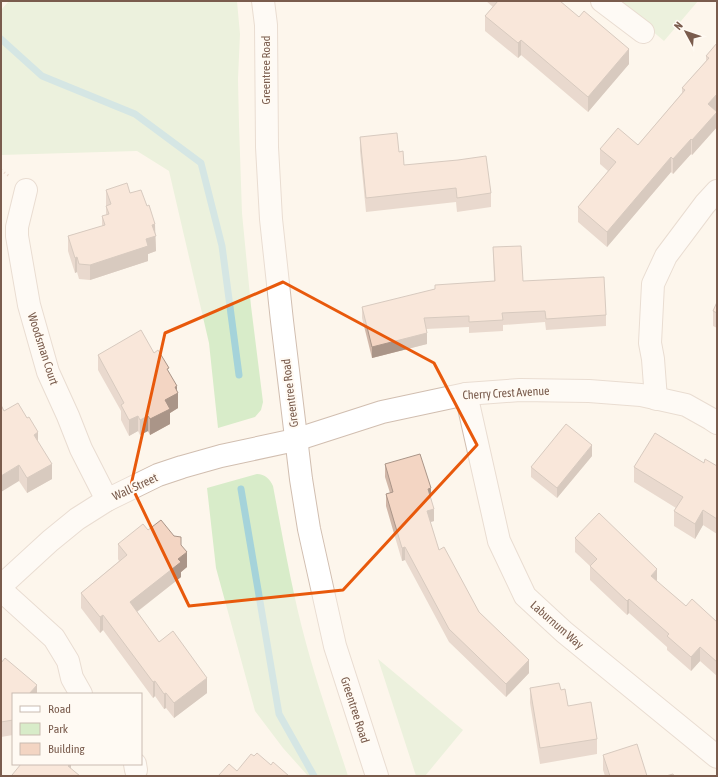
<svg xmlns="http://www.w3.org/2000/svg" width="718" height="777" font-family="'Asap Condensed',sans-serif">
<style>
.green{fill:#d8ecc9}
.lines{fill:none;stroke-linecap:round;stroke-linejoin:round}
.stream{stroke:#a5d3da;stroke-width:7}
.minor-casing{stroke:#d1beb0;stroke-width:24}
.tertiary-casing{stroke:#d1beb0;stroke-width:24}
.path{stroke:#d9b8a5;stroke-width:2.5;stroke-dasharray:1 3;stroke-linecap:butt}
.minor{stroke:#fff;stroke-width:22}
.tertiary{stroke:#fff;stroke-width:22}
.wall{fill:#d1b7a8}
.shaded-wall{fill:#aa9588}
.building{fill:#f3d5c3;stroke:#aa9588}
.marked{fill:none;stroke:#e8590c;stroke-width:3;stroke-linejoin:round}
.labels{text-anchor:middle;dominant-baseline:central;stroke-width:4;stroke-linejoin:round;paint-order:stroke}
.street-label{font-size:12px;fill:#7a5c4d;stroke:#fffaf3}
</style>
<rect width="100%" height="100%" fill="#fdf6ec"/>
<g class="green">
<polygon points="9,1 237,1 240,34 238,79 239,124 242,213 251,306 263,402 261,410 255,417 218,428 209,343 169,171 137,151 1,155 1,10"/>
<polygon points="617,1 698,1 664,41"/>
<path d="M 257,474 C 265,474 270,479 273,486 C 283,539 292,591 306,643 C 318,688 334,732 348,776 L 308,776 L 283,748 L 255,711 L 216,568 L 207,488 Z"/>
<polygon points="378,659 463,730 425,776 416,776"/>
</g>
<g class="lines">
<g class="stream">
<polyline points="1,39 42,76 135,114 201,163 222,246 239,375"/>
<polyline points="241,489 279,714 314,776"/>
</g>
<defs>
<g id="minor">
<polyline points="602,1 643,32"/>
<polyline points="26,190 17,227 17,236 29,305 48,372 68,416 81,449 107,500"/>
<polyline points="466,394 499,541 525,596 564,632 717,757"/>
<polyline points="656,399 653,359 650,343 653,284 666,256 705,204 717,191"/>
<polyline points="1,586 50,541 77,519 107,500 158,475 182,467 221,456 295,440 382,412 466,394 520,390 589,391 641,395 686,405 711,419 717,423"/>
<polyline points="1,590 54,638 68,661 72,678 81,694"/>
<polyline points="135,764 136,770"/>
</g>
<polyline id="tertiary" points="263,1 266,25 267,147 271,219 282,321 301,479 309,529 335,646 377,776"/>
</defs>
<use href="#minor" class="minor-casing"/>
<use href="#tertiary" class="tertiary-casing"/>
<polyline class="path" points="1,170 9,176"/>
<use href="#minor" class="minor"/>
<use href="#tertiary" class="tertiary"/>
</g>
<g class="wall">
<polygon points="486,1 560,1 629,64 588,112 521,55 518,58 485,31 485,16 493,7"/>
<polygon points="717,43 717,109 715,111 717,127 692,155 691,154 673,174 671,172 607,247 578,222 578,207 608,171 600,164 600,149 638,145 682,93 682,88 706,61 706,56"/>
<polygon points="360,137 399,152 404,165 491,193 491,207 457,212 456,202 366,212 360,151"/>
<polygon points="106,190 130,193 155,234 156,251 148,254 148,261 90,280 79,279 77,272 75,273 68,251 68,236 102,226 102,216 106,215"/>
<polygon points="493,247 523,281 606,315 606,326 546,330 545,322 503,325 503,331 469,333 469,327 426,329 427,344 372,358 362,318 362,307 494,281"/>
<polygon points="717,302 717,328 713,326 713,311"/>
<polygon points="98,355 169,372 177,391 178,408 170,413 170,424 150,435 148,431 140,435 138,431 129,436 121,420 121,411 98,370"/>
<polygon points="4,411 38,442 52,479 27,493 19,481"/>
<polygon points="592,456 557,498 531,477 531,467"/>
<polygon points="704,463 717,466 717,534 703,525 695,539 674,526 674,511 676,508 634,482 634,467"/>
<polygon points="385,464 431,499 434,521 430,522 439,550 479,612 529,673 506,697 449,642 405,560 402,561 386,506 386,494 390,493 385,477"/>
<polygon points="148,530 181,545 187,567 181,572 181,577 137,612 159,642 207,693 174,718 166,708 164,709 155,696 153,698 103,630 100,633 81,608 81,593 119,561 118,559 118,544"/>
<polygon points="575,538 657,582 686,606 717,622 717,676 700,661 691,671 667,650 667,647 629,613 627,615 590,580 590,566 575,552"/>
<polygon points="1,663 37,694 13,694 13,735 1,737"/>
<polygon points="530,688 561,690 568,706 597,739 597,754 540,764 530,703"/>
<polygon points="603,755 647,776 605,776 603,770"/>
</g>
<g class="shaded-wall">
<polygon points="521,40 521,55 518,58 518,43"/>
<polygon points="629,49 629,64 588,112 588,97"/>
<polygon points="717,94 717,109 708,119 708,104"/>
<polygon points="717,112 717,127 692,155 692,140"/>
<polygon points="691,139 691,154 673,174 673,159"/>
<polygon points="671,157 671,172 607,247 607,232"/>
<polygon points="155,224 156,251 148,254 148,261 90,280 90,265 146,239 152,225"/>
<polygon points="77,257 77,272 75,273 75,258"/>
<polygon points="427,333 427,344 372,358 372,347"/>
<polygon points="177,386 177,393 178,393 178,408 170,413 170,424 150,435 150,419 175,387"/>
<polygon points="138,416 138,431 129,436 129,420"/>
<polygon points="148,416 148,431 140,435 140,420"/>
<polygon points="38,432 38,447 34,435"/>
<polygon points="592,445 592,456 557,498 557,488"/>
<polygon points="52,464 52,479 27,493 27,478"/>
<polygon points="19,465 19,481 1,492 1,476"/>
<polygon points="431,488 431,501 428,489"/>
<polygon points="434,509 434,521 427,523 427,511"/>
<polygon points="703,510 703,525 695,539 695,524"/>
<polygon points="405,547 405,560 402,561 402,548"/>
<polygon points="187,552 187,567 181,572 181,577 130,617 130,602 178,559"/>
<polygon points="657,569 657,583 651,576"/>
<polygon points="629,599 629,613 627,615 627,601"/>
<polygon points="103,615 103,630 100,633 100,617"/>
<polygon points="700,647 700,661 691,671 691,657"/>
<polygon points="529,660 529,673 506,697 506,684"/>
<polygon points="207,678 207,693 174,718 174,703"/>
<polygon points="155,681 155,696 153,698 153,682"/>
<polygon points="37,685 37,694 29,694"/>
<polygon points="166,693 166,708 164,709 164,694"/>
<polygon points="70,764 71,764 71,776 64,772"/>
</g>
<g class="building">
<polygon points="498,1 560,1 579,17 584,11 629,49 588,97 521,40 518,43 485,16"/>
<polygon points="717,43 717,94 708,104 717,112 692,140 691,139 673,159 671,157 607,232 578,207 616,162 600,149 618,128 638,145 685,90 682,88 709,58 706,56"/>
<polygon points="397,133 399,152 403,151 404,165 458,160 486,156 491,193 457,198 456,188 366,198 360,137"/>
<polygon points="127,183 130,193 141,190 147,206 149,205 155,224 152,225 156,236 146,239 148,246 90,265 79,264 77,257 75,258 68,236 105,225 102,216 109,214 106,206 111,204 106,190"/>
<polygon points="521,246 523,281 604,277 606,315 546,319 545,311 502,313 503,320 469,322 469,316 424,318 427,333 372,347 362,307 435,289 435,285 495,281 493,247"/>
<polygon points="717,302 717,313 713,311"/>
<polygon points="141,330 154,353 158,350 169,368 167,369 177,386 175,387 178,393 165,400 170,409 150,419 148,416 140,420 138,416 129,420 121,405 124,403 98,355"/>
<polygon points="18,403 27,418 29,417 38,432 34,435 52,464 27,478 19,465 1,476 1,405 4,411"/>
<polygon points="566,424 592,445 557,488 531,467"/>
<polygon points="655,433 704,463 705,459 717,466 717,519 703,510 695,524 674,511 683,497 634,467"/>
<polygon points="420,454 431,488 428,489 434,509 427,511 439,550 444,547 479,612 529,660 506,684 449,629 405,547 402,548 386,494 393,492 385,464"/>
<polygon points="599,513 657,569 651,576 686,606 692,599 717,622 717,662 700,647 691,657 667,636 669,634 629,599 627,601 590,566 597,559 575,538"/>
<polygon points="161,520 174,536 181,537 181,545 187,552 178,559 181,562 130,602 159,642 173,631 207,678 174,703 166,693 164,694 155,681 153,682 103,615 100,617 81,593 127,555 118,544 143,524 148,530"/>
<polygon points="5,658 37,685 29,694 13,694 13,720 1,722 1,663"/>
<polygon points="559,683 561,690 565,689 568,706 591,702 597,739 540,748 530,688"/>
<polygon points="637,744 647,776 610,776 603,755"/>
<polygon points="257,753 271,765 273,762 289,776 218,776 229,764 237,771 251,754 254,756"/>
<polygon points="21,764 70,764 68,766 80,776 14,776 12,775"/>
<polygon points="673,774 674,776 666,776"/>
</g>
<path d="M0 0H718V777H0ZM 283,282 L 434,363 L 477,445 L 343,590 L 189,606 L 131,485 L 165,333 Z" fill="#fdf6ec" fill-opacity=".55" fill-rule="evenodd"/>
<path class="marked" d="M 283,282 L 434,363 L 477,445 L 343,590 L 189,606 L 131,485 L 165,333 Z"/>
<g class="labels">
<g class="street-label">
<text transform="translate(266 70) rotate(-90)">Greentree Road</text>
<text transform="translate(43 349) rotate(72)">Woodsman Court</text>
<text transform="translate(290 393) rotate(-97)">Greentree Road</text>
<text transform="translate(506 393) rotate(-3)">Cherry Crest Avenue</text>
<text transform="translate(135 487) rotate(-25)">Wall Street</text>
<text transform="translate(557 625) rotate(41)">Laburnum Way</text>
<text transform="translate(355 710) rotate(72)">Greentree Road</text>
</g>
</g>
<rect width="718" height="777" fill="none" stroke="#7a5c4d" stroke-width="4"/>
<rect x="12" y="693" width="130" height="72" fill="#fffaf3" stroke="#cabbb1"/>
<rect x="20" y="706" width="20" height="6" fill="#ffffff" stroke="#cabbb1"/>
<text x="48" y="713" font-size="12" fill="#7a5c4d">Road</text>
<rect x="20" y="723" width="20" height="12" fill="#d8ecc9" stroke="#cabbb1"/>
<text x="48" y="733" font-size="12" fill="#7a5c4d">Park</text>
<rect x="20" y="743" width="20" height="12" fill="#f3d5c3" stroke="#cabbb1"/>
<text x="48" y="753" font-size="12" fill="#7a5c4d">Building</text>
<g transform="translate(686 32) rotate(310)" stroke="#fffaf3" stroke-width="3" paint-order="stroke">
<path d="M0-3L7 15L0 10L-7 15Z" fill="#7a5c4d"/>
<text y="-6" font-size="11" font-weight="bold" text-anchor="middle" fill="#7a5c4d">N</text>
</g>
</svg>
